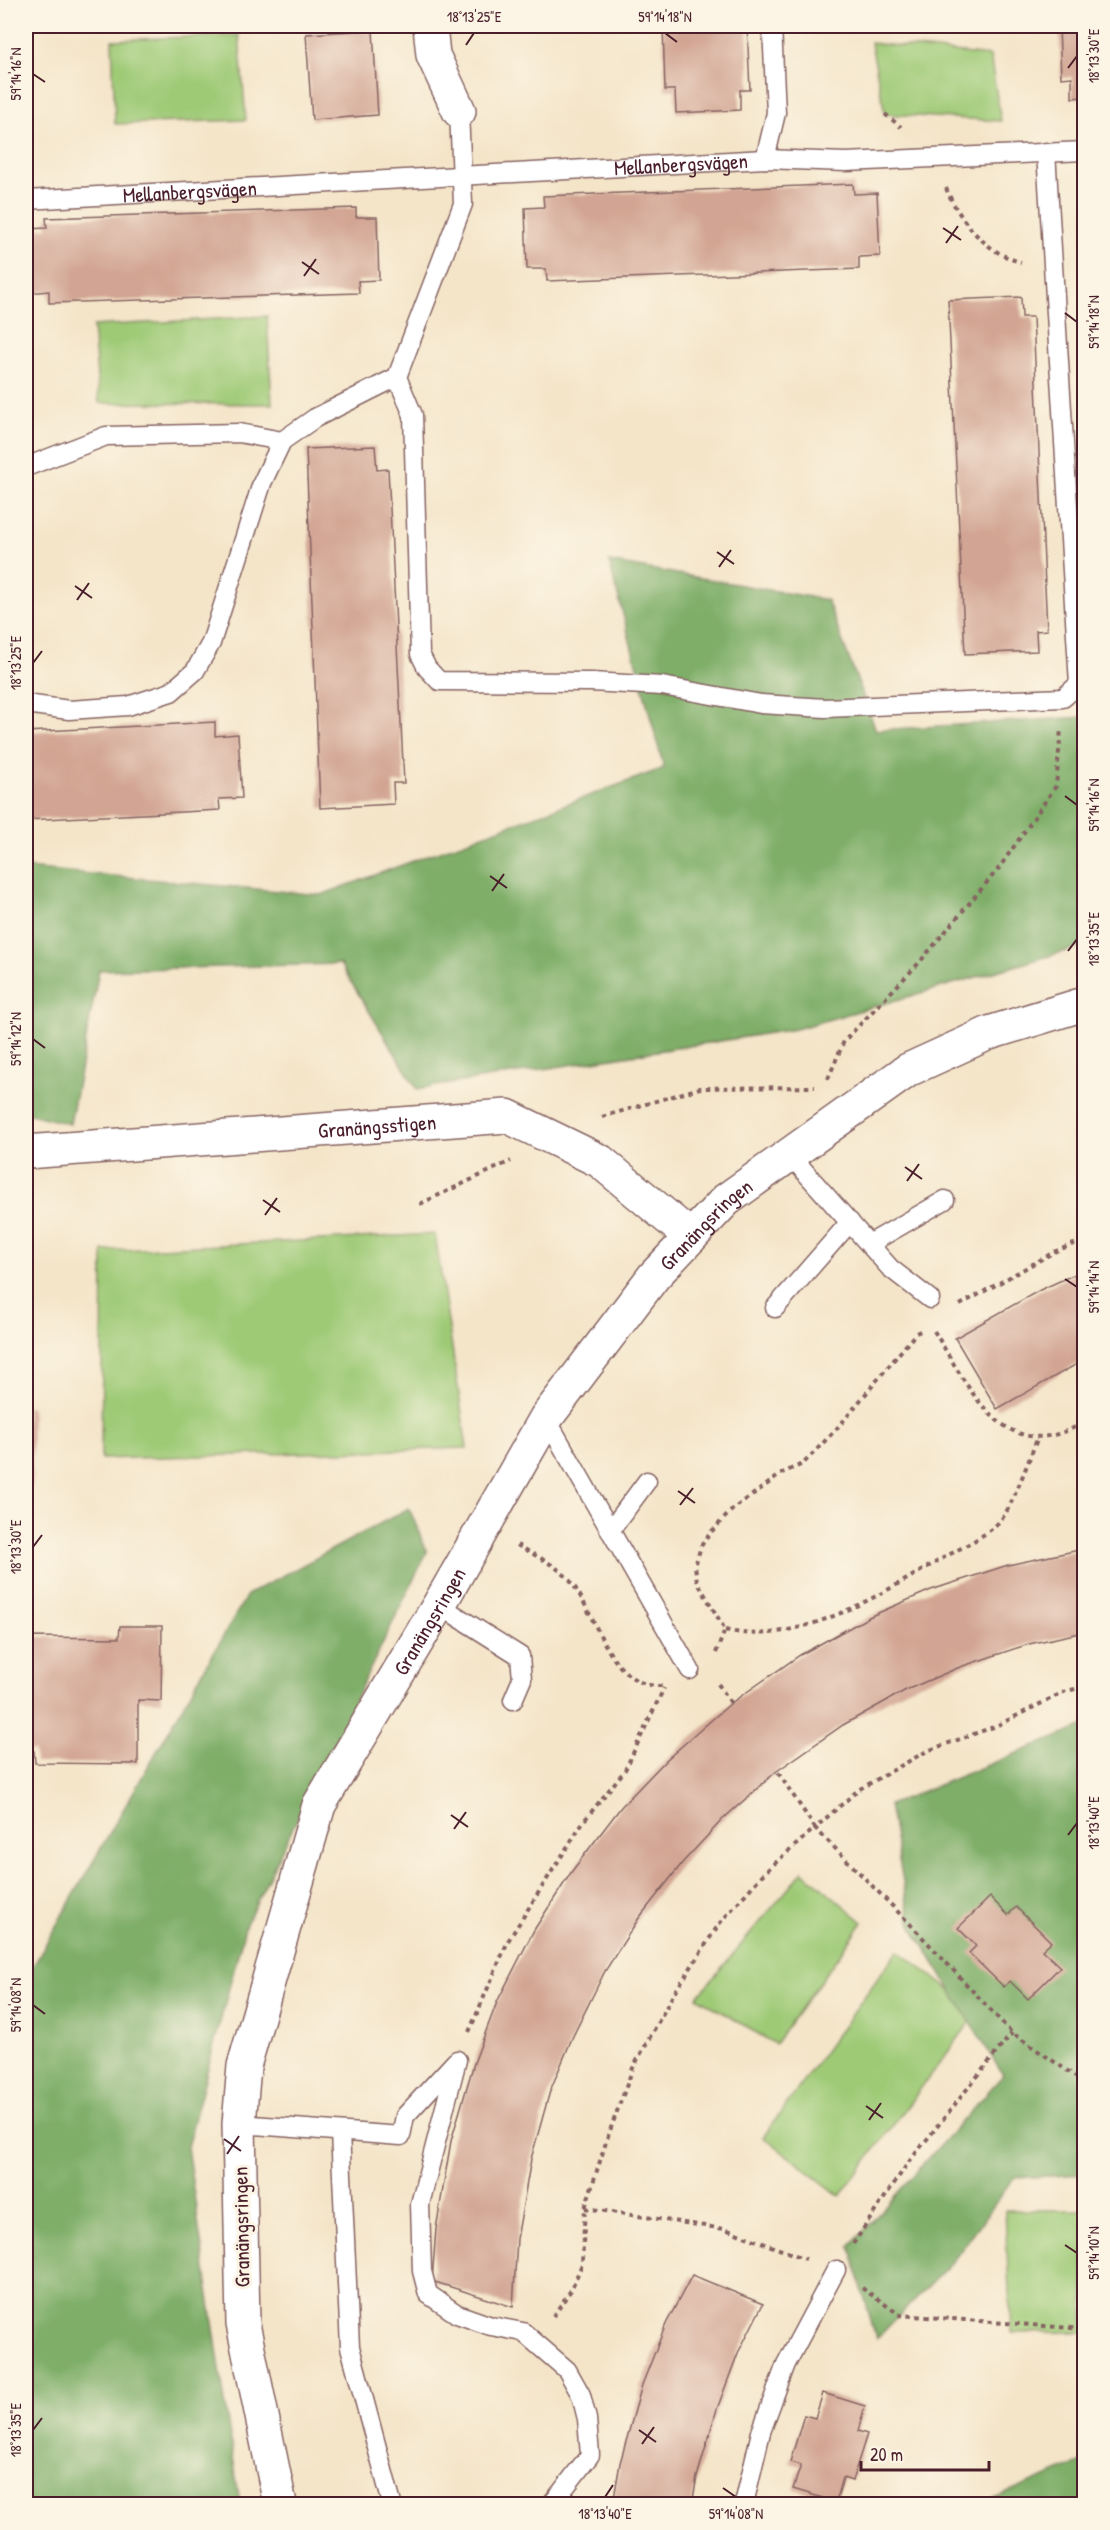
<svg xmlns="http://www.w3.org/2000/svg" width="1110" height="2530" font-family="'Patrick Hand',sans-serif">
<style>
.green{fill:#9eca76;stroke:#747450;stroke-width:1.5}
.forest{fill:#7eae67;stroke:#646649;stroke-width:1.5}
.building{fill:#d2a493}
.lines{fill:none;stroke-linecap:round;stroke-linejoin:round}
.service-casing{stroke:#866462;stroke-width:21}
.minor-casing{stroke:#866462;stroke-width:36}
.path{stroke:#866462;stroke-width:4;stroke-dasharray:4.5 4.5;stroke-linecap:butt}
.service{stroke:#fff;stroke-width:18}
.minor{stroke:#fff;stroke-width:33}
.ticks{fill:none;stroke:#4a1f2b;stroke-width:2}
.labels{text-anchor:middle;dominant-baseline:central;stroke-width:6;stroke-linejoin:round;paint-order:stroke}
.street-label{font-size:21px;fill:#4a1f2b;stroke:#fcf5e5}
.neatline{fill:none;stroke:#4a1f2b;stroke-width:2}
.ticks-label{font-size:15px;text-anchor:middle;fill:#4a1f2b}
</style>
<rect width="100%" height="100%" fill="#fcf5e5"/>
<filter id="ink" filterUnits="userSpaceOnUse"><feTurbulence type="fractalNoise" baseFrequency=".0167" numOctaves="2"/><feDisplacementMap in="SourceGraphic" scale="12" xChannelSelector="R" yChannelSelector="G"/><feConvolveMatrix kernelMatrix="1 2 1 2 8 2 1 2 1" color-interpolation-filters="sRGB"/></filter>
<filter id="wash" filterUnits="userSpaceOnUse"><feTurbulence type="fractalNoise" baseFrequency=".008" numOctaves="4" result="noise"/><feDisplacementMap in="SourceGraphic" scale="24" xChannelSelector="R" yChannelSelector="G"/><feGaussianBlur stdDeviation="1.35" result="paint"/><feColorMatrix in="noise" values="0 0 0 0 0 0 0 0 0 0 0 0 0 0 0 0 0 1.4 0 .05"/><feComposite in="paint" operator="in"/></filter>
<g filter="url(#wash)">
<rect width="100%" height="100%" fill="#f4e5c9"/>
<g class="green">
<polygon points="239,35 246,120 115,124 112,40"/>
<polygon points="871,43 990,56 1001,121 885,114"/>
<polygon points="267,316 272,404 99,403 93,326"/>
<polygon points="435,1234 467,1448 101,1459 103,1251"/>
<polygon points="803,1871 863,1922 775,2044 697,1997"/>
<polygon points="898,1950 978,2012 840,2196 763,2137"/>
<polygon points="1005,2210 1084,2210 1084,2332 1011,2333"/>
</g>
<g class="forest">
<polygon points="609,562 827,600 876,730 1084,717 1084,946 796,1029 417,1089 340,964 99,970 70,1124 26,1113 26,868 321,895 664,768"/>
<polygon points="409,1508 427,1552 246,1924 187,2147 240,2504 26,2504 26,1978 247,1595"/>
<polygon points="1084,1726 1084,2174 1014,2178 953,2261 876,2339 850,2246 1003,2075 911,1925 889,1805"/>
<polygon points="1084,2461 1084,2504 980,2504"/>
</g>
<g id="blocks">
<g class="building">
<polygon points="663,26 747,26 750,90 740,90 740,110 676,113 675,90 665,90"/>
<polygon points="1059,26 1084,26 1084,97 1072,98 1072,77 1061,78"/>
<polygon points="373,30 378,115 312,120 306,34"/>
<polygon points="853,184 854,194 877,193 880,256 859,257 859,269 547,281 546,269 527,269 525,208 544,207 543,196"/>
<polygon points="356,208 356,217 377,217 379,280 358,281 359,293 49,303 49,291 29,293 27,229 47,228 46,218"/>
<polygon points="1021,297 1022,317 1033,317 1047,630 1036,631 1037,651 965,654 948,300"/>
<polygon points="375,446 377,470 388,469 404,783 393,783 394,804 320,808 306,449"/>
<polygon points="215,722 215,736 238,734 242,798 219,799 220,810 26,820 26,732"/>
<polygon points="1084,1270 1084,1360 997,1409 955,1338 1040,1290"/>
<rect x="26" y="1407" width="6" height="80"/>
<polygon points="1084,1549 1084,1632 1029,1644 960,1667 906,1690 843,1725 777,1771 723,1819 683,1862 639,1918 605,1971 573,2036 550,2091 531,2159 517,2239 513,2307 432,2281 436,2229 451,2141 474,2063 497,2002 534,1930 572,1871 621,1807 666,1760 731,1703 800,1655 871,1616 931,1590 1008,1565"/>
<polygon points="120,1626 162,1626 161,1701 138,1700 138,1764 35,1763 34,1751 26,1751 26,1637 119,1638"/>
<polygon points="990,1897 1008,1915 1016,1907 1051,1942 1042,1950 1060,1967 1028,1999 1010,1981 1004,1987 969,1953 976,1946 958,1928"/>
<polygon points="692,2275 763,2304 738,2353 717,2409 697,2477 692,2504 613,2504 620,2463 642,2385 666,2324"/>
<polygon points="823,2393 865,2406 858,2431 867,2434 852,2481 843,2478 836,2502 793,2489 801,2465 790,2462 804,2415 815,2418"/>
</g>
</g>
</g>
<g filter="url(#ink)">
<use href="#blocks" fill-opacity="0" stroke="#866462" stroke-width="1.5"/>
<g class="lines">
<defs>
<g id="service">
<polyline points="765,159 776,113 772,26"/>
<path id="s1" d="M 26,200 L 765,159 L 846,162 L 1084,151"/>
<polyline points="397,377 413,415 420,654 427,668 439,681 591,682 662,686 761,704 825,708 1063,698 1079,684 1046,152"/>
<polyline points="26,467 106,436 239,433 282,441"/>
<polyline points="26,704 69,710 128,706 171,692 195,671 211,643 262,483 282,441 315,418 397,377 463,204 459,111"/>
<polyline points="790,1155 890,1268 930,1299"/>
<polyline points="869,1244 945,1200"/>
<polyline points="775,1308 850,1222"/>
<polyline points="546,1418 690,1670"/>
<polyline points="610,1531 647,1481"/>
<polyline points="439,1605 520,1656 522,1679 513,1700"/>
<polyline points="457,2060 420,2204 422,2271 428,2294 457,2314 491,2326 523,2332 567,2370 581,2395 587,2419 590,2455 552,2504"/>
<polyline points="239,2124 401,2136 405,2116 455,2062"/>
<polyline points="340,2132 350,2347 392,2504"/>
<polyline points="744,2504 761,2432 786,2364 836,2270"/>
</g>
<g id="minor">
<polyline points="430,26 433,55 459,111"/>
<path id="s2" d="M 26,1152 L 507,1116 L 600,1161 L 691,1237"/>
<path id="s3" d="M 280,2504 L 243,2324 L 239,2124 L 244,2066 L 319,1805 L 439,1605 L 546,1418 L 654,1276 L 726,1200 L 908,1070 L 989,1033 L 1084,1004"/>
</g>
</defs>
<use href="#service" class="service-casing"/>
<use href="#minor" class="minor-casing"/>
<g class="path">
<polyline points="885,114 901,127"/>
<path d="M 946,188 C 959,220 987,254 1021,262"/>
<polyline points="828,1079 844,1041 918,964 999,868 1056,786 1061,729"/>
<polyline points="602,1117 700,1088 815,1087"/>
<polyline points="420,1204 511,1161"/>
<polyline points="960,1305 1056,1251 1084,1240"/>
<path d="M 934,1331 C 969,1387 1004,1471 1084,1422"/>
<path d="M 517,1545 C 534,1555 559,1566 571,1582 C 599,1618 609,1689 664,1686"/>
<path d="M 725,1630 C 796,1648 879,1595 938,1561 C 958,1549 984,1538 1000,1521 C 1012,1508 1030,1456 1038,1437"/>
<polyline points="716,1653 725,1630 697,1581 695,1566 701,1546 711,1532 733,1509 784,1472 803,1464 840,1425 916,1333 923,1330"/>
<polyline points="718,1684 731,1703"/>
<polyline points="1084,1687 1066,1691 996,1726 927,1751 858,1790 815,1828 911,1925 1012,2033 1084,2082"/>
<polyline points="469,2032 508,1941 583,1822 625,1770 664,1688"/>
<polyline points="585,2208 725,2229 806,2259"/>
<polyline points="853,2244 908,2163 1012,2033"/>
<polyline points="862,2288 900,2315 1084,2329"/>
<polyline points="553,2316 571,2290 582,2264 585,2208 608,2136 633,2068 673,1995 719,1924 764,1873 815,1828 777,1771"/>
</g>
<use href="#service" class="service"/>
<use href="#minor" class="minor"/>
</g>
</g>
<path class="ticks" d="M 665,33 L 677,42M 466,45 L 474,33M 1068,68 L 1077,56M 33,74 L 45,82M 943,228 L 961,240M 946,243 L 958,226M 302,262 L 319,274M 304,276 L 316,259M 1065,313 L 1077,322M 717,552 L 734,564M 719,567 L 731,550M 75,586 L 92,598M 77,600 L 89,583M 33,663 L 42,651M 1065,796 L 1077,805M 490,876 L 507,888M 492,891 L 504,874M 1068,951 L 1077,939M 33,1039 L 45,1048M 905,1167 L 922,1179M 907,1181 L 919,1164M 263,1200 L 280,1212M 265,1215 L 277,1198M 1065,1279 L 1077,1287M 678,1491 L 695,1503M 680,1505 L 693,1488M 33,1547 L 42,1535M 451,1815 L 468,1827M 454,1829 L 466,1812M 1068,1835 L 1077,1823M 33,2005 L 45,2014M 866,2106 L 883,2118M 869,2120 L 881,2103M 224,2139 L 241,2151M 227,2154 L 239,2136M 1065,2245 L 1077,2253M 33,2430 L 42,2418M 639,2430 L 656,2442M 642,2444 L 654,2427M 723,2488 L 736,2497M 605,2497 L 613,2485"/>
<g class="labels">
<g class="street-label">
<text stroke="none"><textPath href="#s1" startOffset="656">Mellanbergsvägen</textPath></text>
<text stroke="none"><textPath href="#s1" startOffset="164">Mellanbergsvägen</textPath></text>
<text stroke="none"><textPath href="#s2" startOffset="352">Granängsstigen</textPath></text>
<text stroke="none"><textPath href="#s3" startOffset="1414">Granängsringen</textPath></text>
<text stroke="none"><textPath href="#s3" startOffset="928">Granängsringen</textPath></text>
<text transform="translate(241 2227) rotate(-91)">Granängsringen</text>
</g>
</g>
<rect width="1110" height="2530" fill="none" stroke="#fcf5e5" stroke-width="66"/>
<path d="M861 2461v9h128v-9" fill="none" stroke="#4a1f2b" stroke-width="3"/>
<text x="870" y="2461" font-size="18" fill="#4a1f2b" stroke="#fcf5e5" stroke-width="4.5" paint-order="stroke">20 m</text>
<rect x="33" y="33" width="1044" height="2464" class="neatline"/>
<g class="ticks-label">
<text x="474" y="22">18°13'25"E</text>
<text x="665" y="22">59°14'18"N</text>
<text transform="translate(1094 56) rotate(-90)" y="5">18°13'30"E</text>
<text transform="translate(16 74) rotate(-90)" y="5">59°14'16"N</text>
<text transform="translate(1094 322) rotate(-90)" y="5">59°14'18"N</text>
<text transform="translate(16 663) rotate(-90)" y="5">18°13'25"E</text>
<text transform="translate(1094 805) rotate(-90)" y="5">59°14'16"N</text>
<text transform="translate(1094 939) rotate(-90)" y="5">18°13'35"E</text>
<text transform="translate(16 1039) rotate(-90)" y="5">59°14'12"N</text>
<text transform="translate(1094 1287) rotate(-90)" y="5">59°14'14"N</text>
<text transform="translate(16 1547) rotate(-90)" y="5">18°13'30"E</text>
<text transform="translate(1094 1823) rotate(-90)" y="5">18°13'40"E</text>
<text transform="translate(16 2005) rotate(-90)" y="5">59°14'08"N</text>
<text transform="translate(1094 2253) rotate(-90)" y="5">59°14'10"N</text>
<text transform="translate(16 2430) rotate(-90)" y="5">18°13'35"E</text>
<text x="605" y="2519">18°13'40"E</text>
<text x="736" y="2519">59°14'08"N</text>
</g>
</svg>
